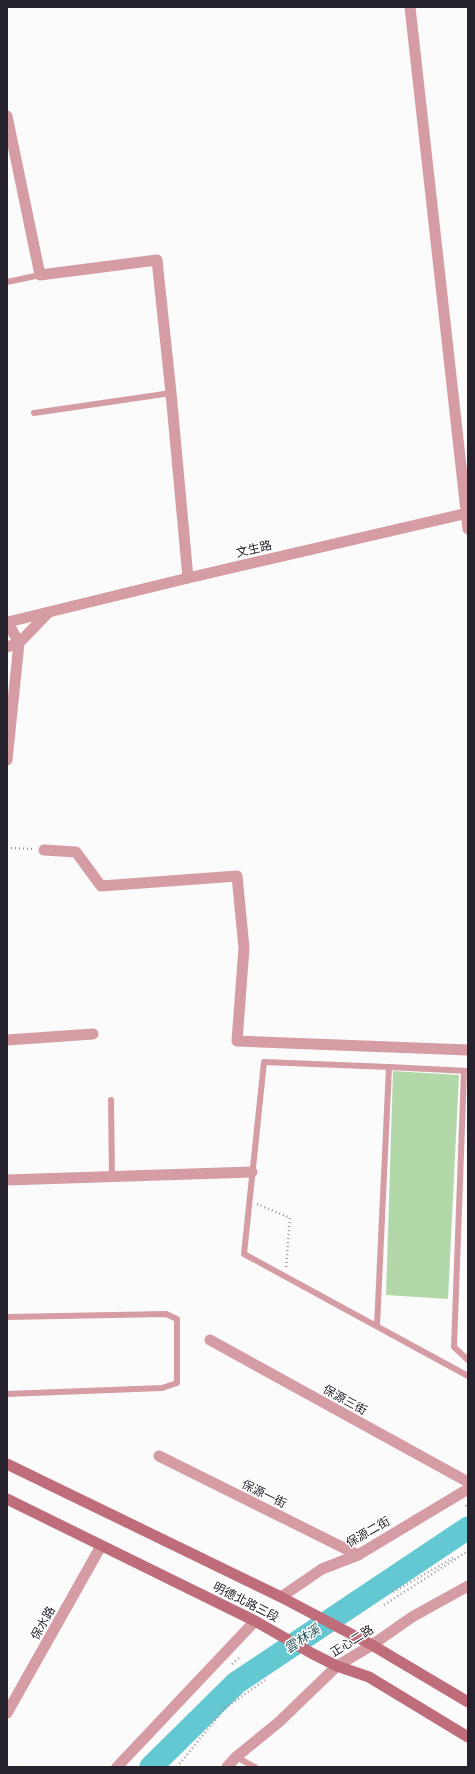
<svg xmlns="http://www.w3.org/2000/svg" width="475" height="1774" font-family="Bitter,'Noto Sans TC',serif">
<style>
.green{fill:#b2d8aa}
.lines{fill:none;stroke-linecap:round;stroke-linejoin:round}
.river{stroke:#63c8d2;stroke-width:23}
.path{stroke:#9b999f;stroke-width:2.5;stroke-dasharray:1 3;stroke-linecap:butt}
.service{stroke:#d69ca4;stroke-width:6}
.minor{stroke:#d69ca4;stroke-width:11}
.tertiary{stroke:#d69ca4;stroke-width:11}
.secondary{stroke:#c06d7b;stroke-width:11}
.labels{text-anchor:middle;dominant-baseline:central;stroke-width:3;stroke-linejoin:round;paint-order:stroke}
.street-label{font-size:12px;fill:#25212d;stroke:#fff}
.water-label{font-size:13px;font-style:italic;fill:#275458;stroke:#fff}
</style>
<rect width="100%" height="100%" fill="#fbfbfb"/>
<polygon class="green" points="393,1071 459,1075 448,1299 386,1295"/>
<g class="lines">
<polyline class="river" points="151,1767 236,1683 468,1528"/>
<g class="path">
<polyline points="7,848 33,849"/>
<polyline points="257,1204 290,1218 286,1267"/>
<polyline points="466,1505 468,1509"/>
<polyline points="393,1592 455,1557"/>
<polyline points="384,1605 468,1551"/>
<polyline points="232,1664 239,1658"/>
<polyline points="177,1767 225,1708 265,1680"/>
</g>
<g class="service">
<polyline points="7,282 40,275"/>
<polyline points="34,413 171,393"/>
<polyline points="389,1067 468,1071"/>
<polyline points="464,1071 454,1347 468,1360"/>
<polyline points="111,1100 112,1177"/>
<polyline points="7,1317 166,1314 177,1319 177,1383 162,1388 7,1394"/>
<polyline points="377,1326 389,1067 264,1062 244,1254 468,1376"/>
<polyline points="236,1757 255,1767"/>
</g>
<g class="minor">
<polyline points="410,7 468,529"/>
<polyline points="7,116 40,275 157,260 171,393 188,578"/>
<polyline points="8,622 188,578 468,513"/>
<polyline points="7,647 19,643 47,614"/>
<polyline points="44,850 76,852 101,886 237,876 244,948 237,1041 468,1050"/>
<polyline points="7,1040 93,1034"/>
<polyline points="7,1180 252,1172"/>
<polyline points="210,1340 468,1482"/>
<polyline points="159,1456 358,1555"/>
<polyline points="281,1597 322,1569 358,1555 468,1489"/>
<polyline points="7,1713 101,1546"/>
<polyline points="117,1767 255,1621"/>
<polyline points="227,1767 236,1757 279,1722 337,1666 372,1645 412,1617 468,1586"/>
</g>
<polyline class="tertiary" points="7,621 19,643 7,760"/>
<g class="secondary">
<polyline points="7,1464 281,1597 372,1645 468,1702"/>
<polyline points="7,1499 255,1621 313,1654 337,1666 369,1677 468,1737"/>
</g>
</g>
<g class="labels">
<g class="street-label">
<text transform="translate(254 549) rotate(-13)">文生路</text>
<text transform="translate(345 1400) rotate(29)">保源三街</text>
<text transform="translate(264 1494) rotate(26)">保源一街</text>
<text transform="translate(368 1532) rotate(-30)">保源二街</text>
<text transform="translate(246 1602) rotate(27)">明德北路三段</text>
<text transform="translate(43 1623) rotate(-61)">保水路</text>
<text transform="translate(352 1641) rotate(-32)">正心二路</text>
</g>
<g class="water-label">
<text transform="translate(302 1639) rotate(-34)">雲林溪</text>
</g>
</g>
<rect width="475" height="1774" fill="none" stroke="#25212d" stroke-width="16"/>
</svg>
